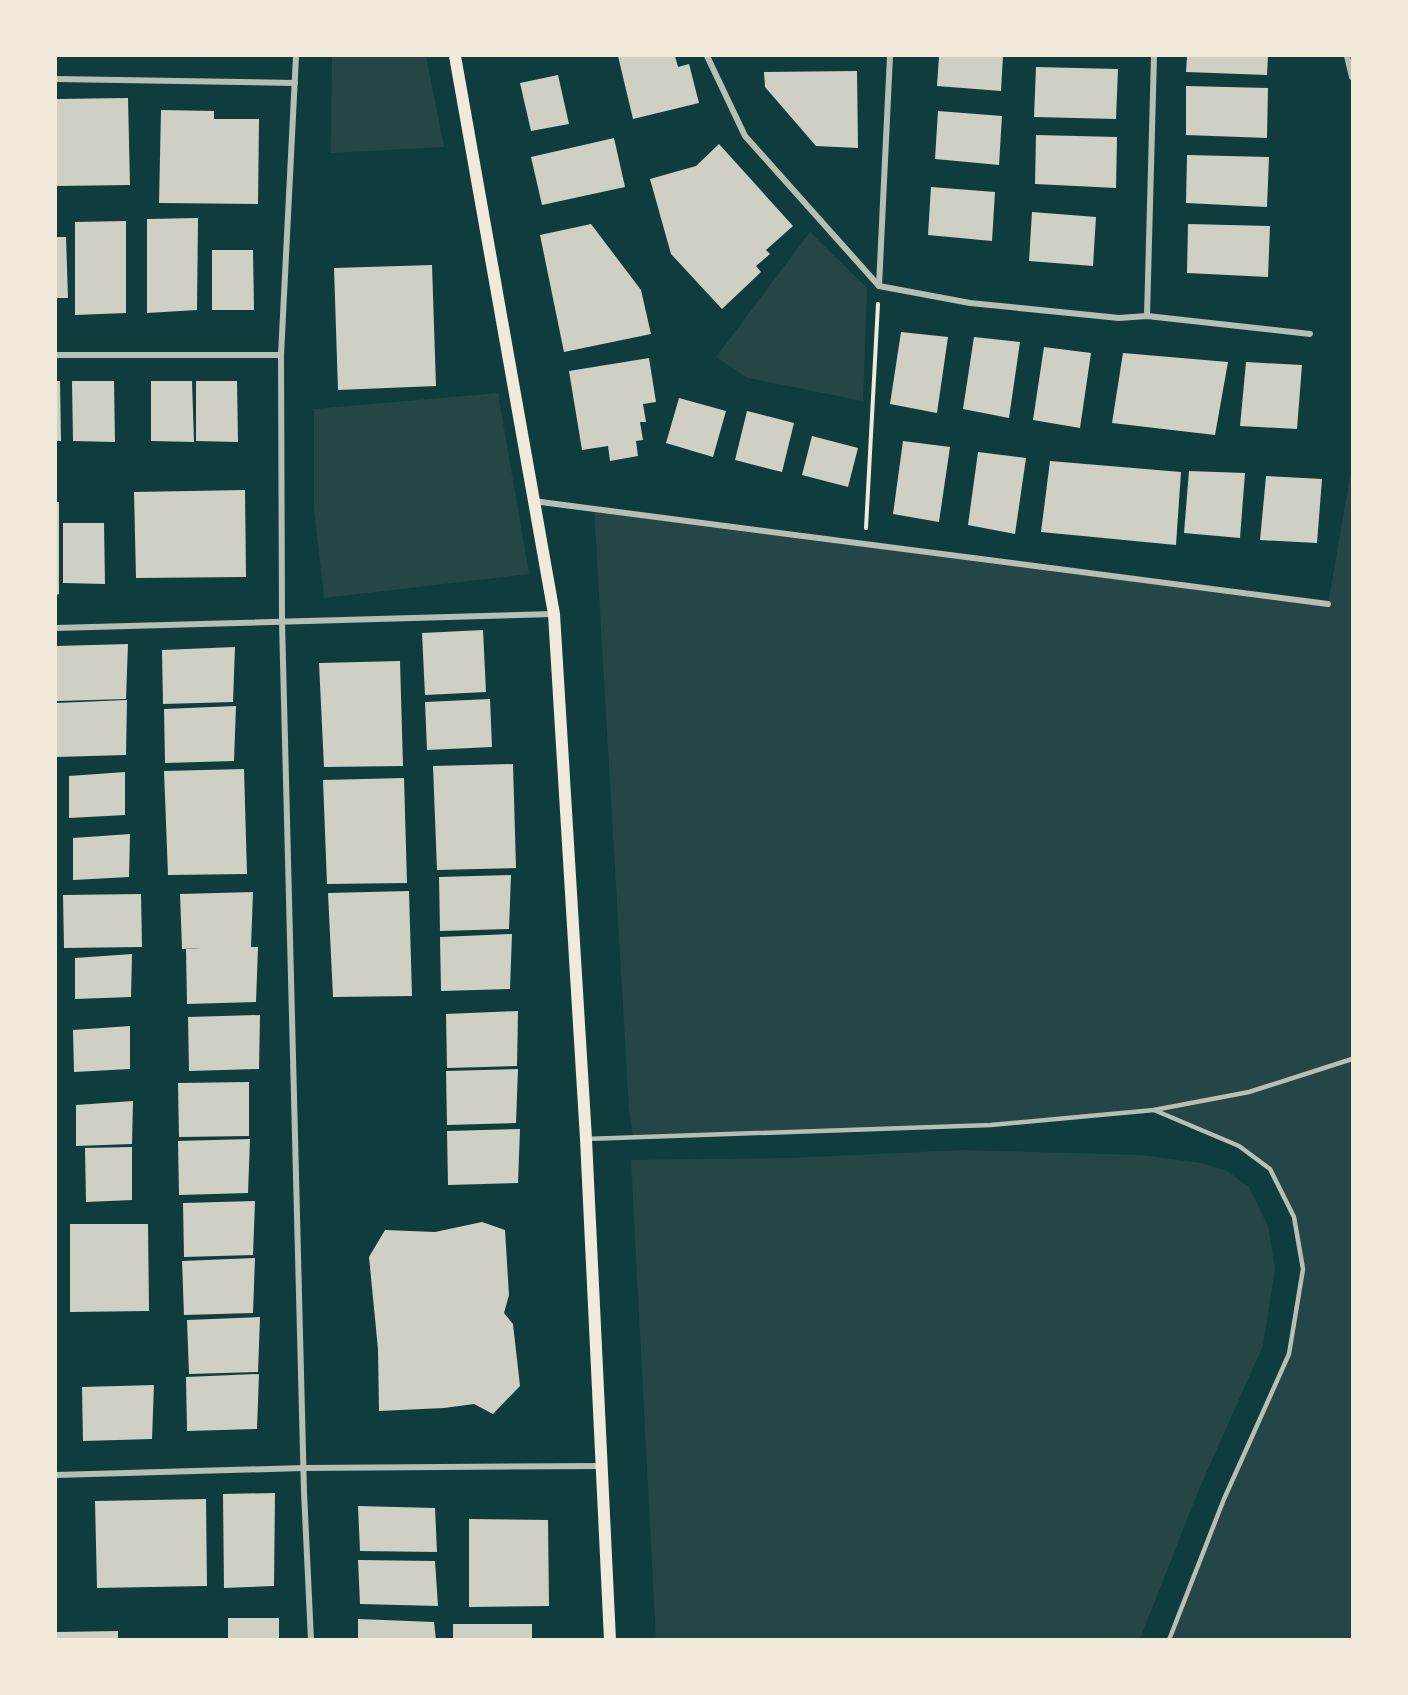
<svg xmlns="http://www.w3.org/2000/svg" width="1408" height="1695" font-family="'Crimson Pro',serif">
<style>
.green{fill:#244646}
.building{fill:#cfcfc3}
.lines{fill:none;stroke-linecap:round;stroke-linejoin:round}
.path{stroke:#f1e9da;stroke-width:4}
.service{stroke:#b8beb3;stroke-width:4.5}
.minor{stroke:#b8beb3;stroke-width:6}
.secondary{stroke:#f1e9da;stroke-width:12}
</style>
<rect width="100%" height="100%" fill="#0f3d3e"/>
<g class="green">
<polygon points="332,56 426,56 444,147 331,153"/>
<polygon points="810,232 867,288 863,401 748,378 716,357"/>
<polygon points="498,393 529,574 324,598 314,509 314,409"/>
<polygon points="1352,465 1352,1639 1169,1639 1224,1499 1289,1354 1303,1269 1294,1217 1270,1169 1239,1146 1154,1110 991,1125 633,1138 629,1109 594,508 1328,604"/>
<polygon points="963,1150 1141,1155 1201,1163 1227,1171 1249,1187 1268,1226 1275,1269 1263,1346 1199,1489 1140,1639 656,1639 631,1160 791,1158"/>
</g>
<g class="building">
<polygon points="618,56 675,56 678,67 689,64 699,103 633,119"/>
<polygon points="939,56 1003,56 1001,91 937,86"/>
<polygon points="1187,56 1268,56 1267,75 1186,72"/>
<polygon points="1036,67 1118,69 1116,119 1034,117"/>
<polygon points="857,71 858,148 816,146 765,87 764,72"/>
<polygon points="558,75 569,124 531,131 520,83"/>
<polygon points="1186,86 1268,88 1267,138 1186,135"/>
<polygon points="128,98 130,185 56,186 56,99"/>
<polygon points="161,110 214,111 214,119 259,119 258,204 159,203"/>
<polygon points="938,111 1002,116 999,165 935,159"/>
<polygon points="1036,135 1117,137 1116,188 1035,184"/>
<polygon points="614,138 625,187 542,205 531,157"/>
<polygon points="719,144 793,226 766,250 770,254 756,266 761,272 722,309 671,254 650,179 696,166"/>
<polygon points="1187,155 1269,157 1267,207 1186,203"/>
<polygon points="931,187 995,192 992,241 928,235"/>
<polygon points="1032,212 1096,217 1093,266 1029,261"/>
<polygon points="198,218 197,310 147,313 147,219"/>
<polygon points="126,221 126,313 75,315 75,222"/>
<polygon points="591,224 641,290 651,334 564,352 540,235"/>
<polygon points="1188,224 1270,226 1268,277 1187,273"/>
<polygon points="56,237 66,237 68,298 56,298"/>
<polygon points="212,250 253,250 254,310 212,310"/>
<polygon points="432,265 436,386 338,390 334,268"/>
<polygon points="901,332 948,337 937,413 890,404"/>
<polygon points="974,337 1020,342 1009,418 963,409"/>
<polygon points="1044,347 1091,353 1080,428 1033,420"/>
<polygon points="1123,353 1228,362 1215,435 1112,423"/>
<polygon points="649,358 656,402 643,404 646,422 640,422 643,440 636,441 638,456 610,461 608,446 582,450 569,371"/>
<polygon points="1246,362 1302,365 1297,429 1240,426"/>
<polygon points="56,381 60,381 61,441 56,441"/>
<polygon points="72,381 114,381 115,442 73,441"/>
<polygon points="151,381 192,381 194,442 151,441"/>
<polygon points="196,381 237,381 238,442 196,441"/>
<polygon points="679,398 726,411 713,457 666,443"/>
<polygon points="747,411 794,423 782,472 735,460"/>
<polygon points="812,436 858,448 848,487 802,475"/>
<polygon points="903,441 950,447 939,522 893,514"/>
<polygon points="978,452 1026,458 1015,534 968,525"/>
<polygon points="1050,461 1181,472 1176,545 1041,532"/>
<polygon points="1189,471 1245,473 1240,538 1184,533"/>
<polygon points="1266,476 1322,479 1317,543 1260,540"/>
<polygon points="245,490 246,577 136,578 134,492"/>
<polygon points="56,502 59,502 59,594 56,595"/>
<polygon points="63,523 104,523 105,584 63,583"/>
<polygon points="483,630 486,692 425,695 422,633"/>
<polygon points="128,644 126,699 57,701 56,646"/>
<polygon points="235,647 233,702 163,704 162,650"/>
<polygon points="400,661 403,766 324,767 319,663"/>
<polygon points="490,699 492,747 427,750 425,702"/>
<polygon points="127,700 126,755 56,757 56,703"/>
<polygon points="236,706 234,761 165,763 164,709"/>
<polygon points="513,764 516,868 437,870 433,766"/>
<polygon points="244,769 247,874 168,875 164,771"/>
<polygon points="125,772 125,815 69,818 69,776"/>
<polygon points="404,778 407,883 327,884 323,780"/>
<polygon points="130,834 129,877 73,880 73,838"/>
<polygon points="511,875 509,929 440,931 439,877"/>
<polygon points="409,891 412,996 333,997 328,893"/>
<polygon points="253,892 251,947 258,947 256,1002 187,1004 186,949 201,948 182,949 180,894"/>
<polygon points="141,894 142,947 64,948 63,895"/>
<polygon points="512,934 510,989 441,991 440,937"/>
<polygon points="132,954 131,997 75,999 75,958"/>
<polygon points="518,1011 517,1066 447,1068 446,1014"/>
<polygon points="260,1015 259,1069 189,1071 188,1017"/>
<polygon points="130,1026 130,1069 74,1072 73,1030"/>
<polygon points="518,1069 516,1123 447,1125 446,1071"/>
<polygon points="249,1082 249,1136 179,1137 178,1083"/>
<polygon points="133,1101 132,1144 76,1146 76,1105"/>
<polygon points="520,1129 518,1183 448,1185 447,1131"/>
<polygon points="250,1139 248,1193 179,1195 178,1141"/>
<polygon points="132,1147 132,1200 86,1202 85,1148"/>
<polygon points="255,1201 253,1255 184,1257 183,1203"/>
<polygon points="482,1222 505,1230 509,1295 504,1313 513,1324 520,1386 493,1414 474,1404 444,1408 379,1411 378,1349 369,1257 385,1230 435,1232"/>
<polygon points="70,1224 148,1224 149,1311 70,1312"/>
<polygon points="255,1258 253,1313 184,1315 182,1261"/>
<polygon points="260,1317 258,1372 189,1374 187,1320"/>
<polygon points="259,1374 257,1429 187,1431 186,1377"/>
<polygon points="154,1385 152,1439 83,1441 82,1387"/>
<polygon points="275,1493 274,1586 224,1588 223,1494"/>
<polygon points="206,1499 207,1586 97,1588 95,1501"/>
<polygon points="358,1506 435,1508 437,1552 360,1551"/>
<polygon points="469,1519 548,1520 549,1606 469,1607"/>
<polygon points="358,1560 435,1561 438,1606 360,1604"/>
<rect x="228" y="1618" width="51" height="22"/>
<polygon points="358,1619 434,1622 436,1640 358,1640"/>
<rect x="453" y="1624" width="79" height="16"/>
<polygon points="118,1631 118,1640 56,1640 56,1632"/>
</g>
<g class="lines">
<polyline class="path" points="866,528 878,304"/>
<g class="service">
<polyline points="1154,1110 1239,1146 1270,1169 1294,1217 1303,1269 1289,1354 1224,1499 1169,1640"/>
<polyline points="586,1139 991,1125 1154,1110 1249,1092 1352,1059"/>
</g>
<g class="minor">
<polyline points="296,56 281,355 282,622 304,1492 311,1640"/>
<polyline points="707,56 745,136 879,286 970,303 1119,318 1147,316 1310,334"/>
<polyline points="1347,56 1352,77"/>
<polyline points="56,79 295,83"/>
<polyline points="879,286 890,56"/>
<polyline points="1147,316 1154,56"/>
<polyline points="56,355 281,355"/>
<polyline points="533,501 1328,604"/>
<polyline points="56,628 554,614"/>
<polyline points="56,1475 303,1468 600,1466"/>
</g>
<polyline class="secondary" points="455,56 554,614 586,1139 610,1640"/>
</g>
<rect width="1408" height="1695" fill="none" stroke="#f1e9da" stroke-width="114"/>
</svg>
